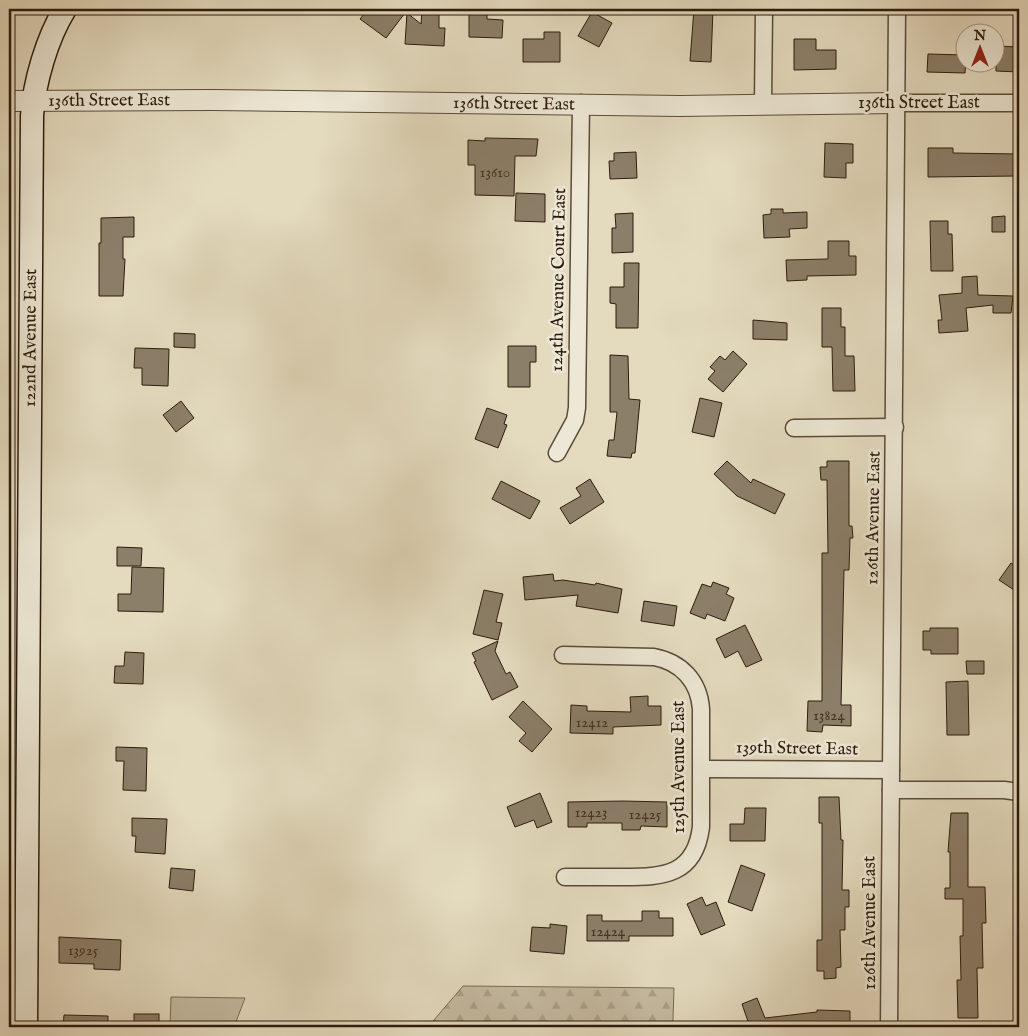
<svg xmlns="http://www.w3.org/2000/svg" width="1028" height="1036" font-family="'IM FELL English',serif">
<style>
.forest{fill:url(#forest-firs);stroke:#786a57}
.park{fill:#c5baa1;stroke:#786a57}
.building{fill:#8c7f6a;stroke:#2c1b0d}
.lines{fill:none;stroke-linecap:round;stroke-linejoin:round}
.minor-casing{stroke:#5a4b3a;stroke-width:19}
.tertiary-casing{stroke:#5a4b3a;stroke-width:22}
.secondary-casing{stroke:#2c1b0d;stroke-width:25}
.minor{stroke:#ede8d5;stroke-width:16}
.tertiary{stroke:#ede8d5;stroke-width:20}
.secondary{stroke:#ede8d5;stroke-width:22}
.labels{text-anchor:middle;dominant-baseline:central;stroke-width:5;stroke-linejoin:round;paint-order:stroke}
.number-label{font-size:15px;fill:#443424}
.street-label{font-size:18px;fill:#2c1b0d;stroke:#ede8d5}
</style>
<defs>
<pattern id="forest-firs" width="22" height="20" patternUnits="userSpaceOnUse" patternTransform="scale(1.25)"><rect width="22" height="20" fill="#c5baa1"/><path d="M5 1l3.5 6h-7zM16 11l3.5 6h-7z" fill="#a99f89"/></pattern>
</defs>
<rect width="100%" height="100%" fill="#e4dbbf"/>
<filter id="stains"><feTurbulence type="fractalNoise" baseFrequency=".004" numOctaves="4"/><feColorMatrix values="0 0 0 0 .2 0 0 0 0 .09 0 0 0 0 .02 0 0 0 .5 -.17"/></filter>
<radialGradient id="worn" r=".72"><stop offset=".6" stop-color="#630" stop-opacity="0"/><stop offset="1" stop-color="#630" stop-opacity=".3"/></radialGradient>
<polygon class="forest" points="463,986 674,988 673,1020 670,1027 428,1027"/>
<polygon class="park" points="171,997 245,998 234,1027 170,1027"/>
<g class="building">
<polygon points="368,9 408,9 386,38 360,19"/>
<polygon points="694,9 713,9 711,62 690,61"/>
<polygon points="422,10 439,10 439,28 445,28 444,46 405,44 407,13 421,24"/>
<polygon points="469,11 487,12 487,19 503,20 502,38 469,37"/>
<polygon points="592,12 612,23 599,47 578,36"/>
<polygon points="544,32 560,32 560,62 523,62 523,39 544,39"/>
<polygon points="794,39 816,39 816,50 836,50 836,69 794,70"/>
<polygon points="996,46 1019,47 1019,72 996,71"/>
<polygon points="928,54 966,55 965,73 927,72"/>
<polygon points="485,138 538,139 536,156 515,156 514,196 475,195 475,165 468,165 468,140 485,141"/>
<polygon points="825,143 853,144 853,163 846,163 846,178 824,177"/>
<polygon points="928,148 953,148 953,153 1019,154 1019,176 928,177"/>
<polygon points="636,152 637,178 610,179 609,161 614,161 614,153"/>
<polygon points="516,193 545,194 545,222 515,221"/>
<polygon points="771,209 783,209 783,213 807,212 807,228 789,229 790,237 764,238 763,215 771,214"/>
<polygon points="633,213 633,252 612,253 612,228 616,228 615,214"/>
<polygon points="1005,216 1005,232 992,232 992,217"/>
<polygon points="134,217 134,237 123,237 123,259 125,259 123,296 99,296 99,243 101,243 101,218"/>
<polygon points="930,221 948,221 948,234 952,234 953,271 931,271"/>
<polygon points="828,241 849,241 849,256 856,256 856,275 807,276 807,280 787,281 786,260 828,259"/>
<polygon points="624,263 639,263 638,328 616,328 616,304 610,303 610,287 624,287"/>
<polygon points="977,276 978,295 1013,296 1011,313 993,313 993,305 966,308 968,331 939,333 938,320 942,320 939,295 962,293 962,277"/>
<polygon points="822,308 841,308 841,327 845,327 845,356 854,356 855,391 833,391 832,347 822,347"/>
<polygon points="753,320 787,323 787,340 753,339"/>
<polygon points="174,333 195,334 195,348 174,347"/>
<polygon points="508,346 536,346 536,362 530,362 530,387 508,387"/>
<polygon points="135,348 169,349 168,386 142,385 142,368 134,368"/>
<polygon points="733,351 747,364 723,392 708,379 715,371 710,367 720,356 725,360"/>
<polygon points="610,355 628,356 629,399 640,400 635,453 632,453 631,458 607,456 609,440 614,440 617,412 610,412"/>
<polygon points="700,398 722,403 714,437 692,432"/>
<polygon points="181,401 194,418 176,432 163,415"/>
<polygon points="487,408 507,415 504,424 507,425 498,448 475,439"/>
<polygon points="727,461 751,483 753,479 785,494 775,514 737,496 714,474"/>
<polygon points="827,461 849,461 849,526 852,526 853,538 850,538 849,570 844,570 841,705 851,705 851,726 823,725 822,732 807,731 808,701 822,701 822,553 828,553 827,480 821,480 820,467 827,467"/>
<polygon points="590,479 604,502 570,524 560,508 581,496 576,488"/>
<polygon points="501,481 540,501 530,519 492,499"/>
<polygon points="117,547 142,548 141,566 117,566"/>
<polygon points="1011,563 1019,568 1019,582 1014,590 999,580"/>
<polygon points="132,567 164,568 163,612 118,611 118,594 131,594"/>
<polygon points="553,574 554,581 563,580 595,585 596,583 622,589 618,613 576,606 578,595 525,600 523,577"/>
<polygon points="713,582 729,588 726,594 734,598 725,621 707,614 705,619 690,613 702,584 711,587"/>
<polygon points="484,590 503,594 496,622 502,623 498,640 473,634"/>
<polygon points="644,601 677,606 674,626 641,621"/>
<polygon points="745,625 762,660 746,667 738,651 725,658 716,639"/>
<polygon points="930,628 958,628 958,654 931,654 931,650 923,650 923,631 930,631"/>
<polygon points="498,641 495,651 506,674 510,672 518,687 492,700 474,662 476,661 472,653"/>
<polygon points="125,652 144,653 143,684 114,683 115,666 124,666"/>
<polygon points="966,661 984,661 984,674 967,674"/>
<polygon points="968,681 969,735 947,735 946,682"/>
<polygon points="648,696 648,706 661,706 661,725 613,727 613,734 570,733 571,705 587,706 587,711 631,712 630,697"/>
<polygon points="523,701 552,729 532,752 519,741 526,733 509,717"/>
<polygon points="116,747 147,748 146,791 123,790 124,761 116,761"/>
<polygon points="540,793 552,822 537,828 534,820 515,827 507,807"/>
<polygon points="819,797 839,797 841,840 843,840 842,890 849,890 849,907 845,907 845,930 840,930 841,967 836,968 836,978 824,979 824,971 817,971 817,940 822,940 822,823 819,823"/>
<polygon points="623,801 667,802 667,827 641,826 640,830 622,830 622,823 587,823 587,827 568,827 568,802"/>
<polygon points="745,808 766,808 765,841 730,841 730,824 744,824"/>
<polygon points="951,813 968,813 968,887 985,887 986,923 982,923 983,968 977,968 978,1018 958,1018 957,980 961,980 960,936 963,936 963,899 945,899 945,888 950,888 950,852 948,852"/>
<polygon points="132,818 167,819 165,854 135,852 136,836 132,836"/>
<polygon points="741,865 765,874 752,911 728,902"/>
<polygon points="171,868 195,870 193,891 169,888"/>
<polygon points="702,897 706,906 716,902 725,925 701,935 687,904"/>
<polygon points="642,911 659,911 659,918 673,918 673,936 629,936 629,941 587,941 587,915 602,915 602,921 642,921"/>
<polygon points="550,924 567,926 564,954 530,951 532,927 550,928"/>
<polygon points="59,937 121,940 120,970 94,969 94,964 59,963"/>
<polygon points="757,998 765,1018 817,1012 817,1010 850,1011 850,1027 750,1027 742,1004"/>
<rect x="134" y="1014" width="25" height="13"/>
<polygon points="64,1015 108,1016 108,1027 63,1027"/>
</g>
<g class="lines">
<defs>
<g id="minor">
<polyline points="763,103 764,9"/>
<polyline points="897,103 1019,103"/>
<polyline points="794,428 895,427"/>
<polyline points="557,453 575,420 577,408 581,103"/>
<path d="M 563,655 L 654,657 C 681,662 699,681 701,709 L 701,827 C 695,875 664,877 624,877 C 604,877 585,877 565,877"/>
<polyline points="702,769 891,770"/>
<polyline points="891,790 1004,790 1019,792"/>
<polyline points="889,1027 897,9"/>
</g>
<g id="tertiary">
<path id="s1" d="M 9,101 L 211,100 L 680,106 L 897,103"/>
</g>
<g id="secondary">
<path id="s2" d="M 26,1027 L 32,116 C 34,83 47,38 65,9"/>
</g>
</defs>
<use href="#minor" class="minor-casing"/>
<use href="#tertiary" class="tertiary-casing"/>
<use href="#secondary" class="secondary-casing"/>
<use href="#minor" class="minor"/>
<use href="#tertiary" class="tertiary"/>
<use href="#secondary" class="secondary"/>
</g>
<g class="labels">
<g class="number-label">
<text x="495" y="172">13610</text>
<text x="829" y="715">13824</text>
<text x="592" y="722">12412</text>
<text x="591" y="812">12423</text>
<text x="645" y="814">12425</text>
<text x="608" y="931">12424</text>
<text x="83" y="950">13925</text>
</g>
<g class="street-label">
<text stroke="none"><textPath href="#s1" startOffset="100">136th Street East</textPath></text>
<text x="919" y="103">136th Street East</text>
<text stroke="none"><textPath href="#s1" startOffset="505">136th Street East</textPath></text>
<text transform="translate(559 280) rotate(-89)">124th Avenue Court East</text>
<text stroke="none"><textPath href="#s2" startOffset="689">122nd Avenue East</textPath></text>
<text transform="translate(874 518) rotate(-89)">126th Avenue East</text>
<text transform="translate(797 749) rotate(1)">139th Street East</text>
<text transform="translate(679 767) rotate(-90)">125th Avenue East</text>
<text transform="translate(870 923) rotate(-90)">126th Avenue East</text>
</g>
</g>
<rect width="1028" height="1036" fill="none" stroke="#e4dbbf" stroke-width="30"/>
<rect x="10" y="10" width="1008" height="1016" fill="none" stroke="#2c1b0d" stroke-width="2.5"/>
<rect x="15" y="15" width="998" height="1006" fill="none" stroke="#2c1b0d"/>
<g transform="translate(980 48)"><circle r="24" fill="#ede8d5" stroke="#a09685"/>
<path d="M0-4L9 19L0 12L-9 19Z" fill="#8f2418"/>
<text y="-8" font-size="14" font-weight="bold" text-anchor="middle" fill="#2c1b0d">N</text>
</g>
<rect width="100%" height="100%" filter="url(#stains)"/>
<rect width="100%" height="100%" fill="url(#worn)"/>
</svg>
